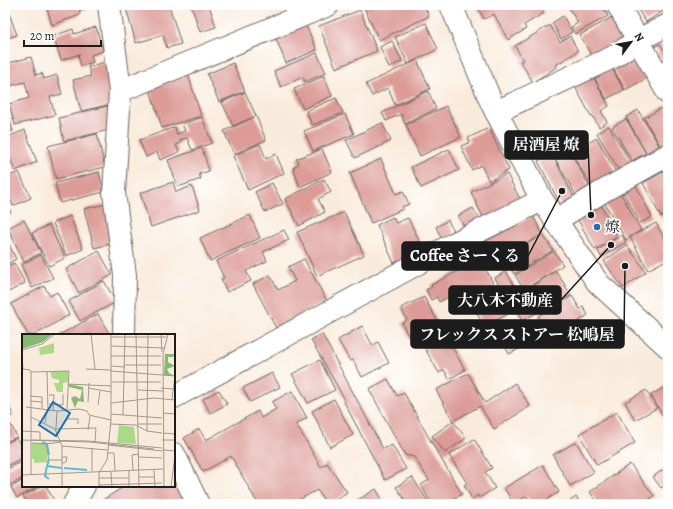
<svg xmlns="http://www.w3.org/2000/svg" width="673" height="509" font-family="Alegreya,'Noto Serif JP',serif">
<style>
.building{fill:#dc9b96}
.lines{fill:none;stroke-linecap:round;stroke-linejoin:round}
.minor-casing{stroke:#69645f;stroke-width:24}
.minor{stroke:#fff;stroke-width:22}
.poi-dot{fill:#1f6fb2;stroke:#fff;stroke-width:1.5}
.labels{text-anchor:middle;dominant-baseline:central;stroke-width:3.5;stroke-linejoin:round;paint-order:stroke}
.poi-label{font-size:15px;fill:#1c1c1c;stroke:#fff;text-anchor:start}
.inset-river{fill:none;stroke:#59bcd8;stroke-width:2}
.inset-road{fill:none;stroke:#a1988f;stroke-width:1}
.view{fill:#1f6fb2;fill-opacity:0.15;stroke:#1f6fb2;stroke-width:2}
.inset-edge{fill:none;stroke:#1c1c1c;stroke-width:2}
.leader{fill:none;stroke:#1c1c1c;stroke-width:1.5}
.callout-dot{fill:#1c1c1c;stroke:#fff;stroke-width:1.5}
.callout{fill:#1c1c1c;stroke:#1c1c1c;stroke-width:1.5}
.callout-label{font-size:16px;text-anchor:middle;font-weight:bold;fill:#fff}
</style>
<rect width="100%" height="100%" fill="#fff"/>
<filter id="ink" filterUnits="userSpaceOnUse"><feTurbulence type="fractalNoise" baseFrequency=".025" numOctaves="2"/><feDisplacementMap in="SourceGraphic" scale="8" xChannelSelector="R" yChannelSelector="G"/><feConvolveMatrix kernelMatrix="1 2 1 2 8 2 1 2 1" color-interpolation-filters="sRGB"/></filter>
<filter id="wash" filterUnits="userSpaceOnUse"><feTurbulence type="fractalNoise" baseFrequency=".012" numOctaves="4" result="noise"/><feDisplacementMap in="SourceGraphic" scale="16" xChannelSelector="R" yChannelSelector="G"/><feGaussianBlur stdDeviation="0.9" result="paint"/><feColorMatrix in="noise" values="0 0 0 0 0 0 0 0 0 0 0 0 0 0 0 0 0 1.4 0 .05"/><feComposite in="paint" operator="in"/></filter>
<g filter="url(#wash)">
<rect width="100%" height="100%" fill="#f9ebdb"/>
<g id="blocks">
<g class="building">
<polygon points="5,5 6,5 17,35 5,39"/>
<polygon points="46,5 97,5 79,11 80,15 52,25"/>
<polygon points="125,5 169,5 181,44 167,48 163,35 136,43"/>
<polygon points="191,5 209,5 216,27 200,32"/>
<polygon points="363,5 424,5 429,16 379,40"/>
<polygon points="476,5 539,5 544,13 524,25 526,29 508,40 494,14 484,19"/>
<polygon points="567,5 602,5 608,16 575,34 571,27 578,23"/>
<polygon points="635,5 668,5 668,8 646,22"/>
<polygon points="360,10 377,51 336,68 319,26"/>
<polygon points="563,16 572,32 561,39 552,23"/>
<polygon points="612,17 626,43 594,60 580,35"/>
<polygon points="304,21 317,50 286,63 274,34"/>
<polygon points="426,23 438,49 408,64 395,37"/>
<polygon points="550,25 560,42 570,36 578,51 556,65 557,67 533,82 520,61 523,60 515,46"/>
<polygon points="96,27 103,51 91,55 93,62 81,66 78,56 80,54 61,60 53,36 73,29 74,34"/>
<polygon points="392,41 402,61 389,68 380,47"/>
<polygon points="660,44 668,56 668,57 662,61 654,47"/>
<polygon points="317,53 326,73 305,82 303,77 281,87 274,71"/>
<polygon points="634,53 647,78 625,90 611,65"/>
<polygon points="31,57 36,75 42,73 44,79 57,75 62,94 50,97 55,115 15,125 9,104 29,98 25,82 10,86 5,64"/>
<polygon points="417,60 430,89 395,105 388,88 372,96 366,84"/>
<polygon points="108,61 117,103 81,111 73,80 91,76 88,67"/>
<polygon points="233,63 245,91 219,102 207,74"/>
<polygon points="610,65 624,90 606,99 593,75"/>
<polygon points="187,71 201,116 162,128 148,83"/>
<polygon points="591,73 609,106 601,111 607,122 599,127 592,115 591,116 573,83"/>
<polygon points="324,76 332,96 303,109 294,89"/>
<polygon points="428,91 436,109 405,124 401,114 386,121 382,113"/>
<polygon points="245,92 256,116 233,126 222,102"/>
<polygon points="336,98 343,113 312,125 306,111"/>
<polygon points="5,105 13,131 5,133"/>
<polygon points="111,105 117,128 64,141 59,118"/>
<polygon points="446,106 461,137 420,156 406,125"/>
<polygon points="665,106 668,111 668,143 661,147 644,118"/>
<polygon points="638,110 659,145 646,153 626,117"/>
<polygon points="345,114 354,134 313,151 304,131"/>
<polygon points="256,116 266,140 234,154 224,131"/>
<polygon points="202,117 212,143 192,150 187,138 180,140 181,143 176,145 179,152 160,160 157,152 146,157 139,140 175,127 177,134 185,131 182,124"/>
<polygon points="626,119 646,153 632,161 612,127"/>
<polygon points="382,123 391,141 355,158 346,140"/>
<polygon points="609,126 631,163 619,171 597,133"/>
<polygon points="489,128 509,170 489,181 481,165 472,170 461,146 470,142 468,138"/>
<polygon points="25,130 37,162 15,171 5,146 5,138"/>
<polygon points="97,134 105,167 56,179 48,146"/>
<polygon points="579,137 584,145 597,138 616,172 592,187 570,151 590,188 576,195 553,155 568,147 567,144"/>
<polygon points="260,144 266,159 276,154 284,173 248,190 233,156"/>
<polygon points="202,148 209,171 199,174 201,179 178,187 168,160"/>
<polygon points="322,149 332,172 300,187 293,168 299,163 296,159"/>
<polygon points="449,149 459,170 421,188 411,167"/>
<polygon points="552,154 576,201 562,208 538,161"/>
<polygon points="381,159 396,194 403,191 409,204 402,207 403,209 371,223 350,173"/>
<polygon points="668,169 668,213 661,217 643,183"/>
<polygon points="19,172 31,198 13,206 5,188 5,178"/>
<polygon points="99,172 104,192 60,203 55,183"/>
<polygon points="507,174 521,201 484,219 471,192"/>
<polygon points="632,178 652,217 640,223 619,185"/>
<polygon points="324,179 331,192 318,199 325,212 299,226 285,199"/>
<polygon points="173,182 176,192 192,186 200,210 151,227 140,193"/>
<polygon points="272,183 283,204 265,212 255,192"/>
<polygon points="619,190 641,230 626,240 602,199"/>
<polygon points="5,203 11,212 5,215"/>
<polygon points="106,204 115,243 94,248 84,209"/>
<polygon points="601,205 617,235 615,238 595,250 577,218"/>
<polygon points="473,208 480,220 465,228 458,216"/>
<polygon points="344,212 364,255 317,276 297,232"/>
<polygon points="250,215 260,238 210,261 200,238"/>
<polygon points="70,216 83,249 66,256 53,223"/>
<polygon points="533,216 543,235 553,250 514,274 504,258 540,236 491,263 481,244"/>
<polygon points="393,217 396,223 408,218 423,248 394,263 377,225"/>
<polygon points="24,220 41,253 24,262 8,228"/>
<polygon points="448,220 454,233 442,239 436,227"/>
<polygon points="656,223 668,245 668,259 648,270 630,237"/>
<polygon points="49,225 65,258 49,266 32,233"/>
<polygon points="284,230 289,240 263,252 267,261 246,271 251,281 227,292 221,279 224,278 216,261"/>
<polygon points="622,235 626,242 601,257 598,250"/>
<polygon points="5,236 16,259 5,265"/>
<polygon points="627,245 646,272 623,288 604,261"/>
<polygon points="99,251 112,275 79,293 66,269"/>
<polygon points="554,251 563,265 524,290 515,275"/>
<polygon points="41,255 53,278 32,288 21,265"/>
<polygon points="304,259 327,301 276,328 253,284 270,275 278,290 295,281 288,267"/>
<polygon points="481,259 508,314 484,327 472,303 461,309 454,294 439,302 437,297 431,300 426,290 432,287 431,285"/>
<polygon points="14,263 25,283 5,294 5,267"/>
<polygon points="506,271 515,287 504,294 495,278"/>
<polygon points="556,271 571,295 542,312 536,313 522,321 516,310 530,302 524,291"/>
<polygon points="104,281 116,302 80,321 69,301"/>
<polygon points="44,286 50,296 57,292 69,315 35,335 28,335 11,304"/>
<polygon points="572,296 580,309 583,307 588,315 555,338 551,332 548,333 538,316"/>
<polygon points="424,297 465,370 449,379 444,370 439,373 420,340 412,344 402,323 407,320 401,308"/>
<polygon points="98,314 110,335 59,335"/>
<polygon points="516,320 530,343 509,354 496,330"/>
<polygon points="362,326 373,346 378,342 389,363 362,377 353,360 350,361 338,340"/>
<polygon points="322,334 383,449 392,445 406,469 385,480 343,400 345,400 311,340"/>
<polygon points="320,360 335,390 308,403 292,374"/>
<polygon points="272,373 280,387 250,402 243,388"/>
<polygon points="468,373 485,403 515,383 530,406 494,429 480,406 453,421 436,390"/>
<polygon points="388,379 397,396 404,393 433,445 462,494 448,502 449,504 432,504 421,485 429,480 414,457 405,455 369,389"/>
<polygon points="668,385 668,425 651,395"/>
<polygon points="219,390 227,404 210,413 203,399"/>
<polygon points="646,390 657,408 635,420 625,402"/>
<polygon points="292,391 307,418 296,424 321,467 327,463 347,492 330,504 327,504 317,490 291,504 258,504 231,456 203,472 184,438 199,429 206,440 258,411 261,418 276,409 272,402"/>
<polygon points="5,399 13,415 5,419"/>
<polygon points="334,399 353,435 330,447 312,411"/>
<polygon points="617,412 635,443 597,465 579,434"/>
<polygon points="8,419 17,437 5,442 5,420"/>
<polygon points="453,421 466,438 445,453 432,436"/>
<polygon points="16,438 20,445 22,444 23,445 23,457 5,467 5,444"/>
<polygon points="474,439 492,468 485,472 495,488 479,498 478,495 472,499 464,485 467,483 449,455"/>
<polygon points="576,442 594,472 570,486 553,455"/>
<polygon points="23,460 23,478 5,488 5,470"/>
<polygon points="630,464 654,496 643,504 595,504 597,502 590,492"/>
<polygon points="543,465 559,492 540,504 532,504 527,496 514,504 504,488"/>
<polygon points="668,466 668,483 661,488 653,477"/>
<polygon points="174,468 192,504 103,504 101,501 125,486 174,486"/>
<polygon points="412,477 430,504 408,504 396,487"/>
<polygon points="23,480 23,486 39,486 17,498 11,487"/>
<polygon points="42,486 46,486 56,504 28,504 23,496"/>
<polygon points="376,489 385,504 351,504"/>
<polygon points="576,497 581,504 566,504"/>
</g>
</g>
</g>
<g filter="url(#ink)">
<use href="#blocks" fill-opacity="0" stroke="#69645f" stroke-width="1"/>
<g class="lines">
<defs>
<g id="minor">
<polyline points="109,5 120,91 114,193 125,275 124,335"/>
<polyline points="451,5 492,104 542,200 598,283 668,347"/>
<polyline points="618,5 668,93"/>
<polyline points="120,91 328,5"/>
<polyline points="496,112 613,57 638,40 668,25"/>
<polyline points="555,221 605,190 668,155"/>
<polyline points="174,397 453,244 542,200"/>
<polyline points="174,454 198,504"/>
<polyline points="74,504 84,486"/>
</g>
</defs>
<use href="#minor" class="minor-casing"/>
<use href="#minor" class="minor"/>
</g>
</g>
<circle class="poi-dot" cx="597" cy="227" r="4"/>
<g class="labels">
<g class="poi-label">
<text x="605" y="227">燎</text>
</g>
</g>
<g transform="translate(22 334)">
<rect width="153" height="153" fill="#f9ebdb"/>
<path d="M 32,9 L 32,19 L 18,21 L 17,14 ZM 28,37 L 46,37 L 46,48 L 41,49 L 41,58 L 35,58 L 32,49 L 37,49 L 37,46 L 30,44 ZM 97,91 L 112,93 L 114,110 L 95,109 ZM 10,109 L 24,109 L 26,128 L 12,129 L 12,125 L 10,125 Z" fill="#abd987"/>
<path d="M 0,0 L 31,0 L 21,8 L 0,15 ZM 143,20 L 153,20 L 151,23 L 146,23 L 146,28 L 153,32 L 145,35 L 147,39 L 153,42 L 142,41 ZM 47,50 L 61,53 L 62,68 L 56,67 L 53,74 L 49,64 L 53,62 L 58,65 L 60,56 L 47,53 Z" fill="#88b974"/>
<path class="inset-river" d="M 20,108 L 25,110 L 27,121M 27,126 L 25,132 L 39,134M 25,132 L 23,142 L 27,145M 42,134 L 65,136"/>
<path class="inset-road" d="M 69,0 L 73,35M 114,0 L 117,153M 139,0 L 140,18M 89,3 L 144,3M 89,12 L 143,14M 0,16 L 20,10 L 33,0M 0,21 L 1,35 L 8,36 L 9,38M 89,22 L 139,22M 103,31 L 139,31M 89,32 L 103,33M 64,35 L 89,36M 25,37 L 26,76M 89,37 L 153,42M 90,48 L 139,48M 46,50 L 89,52M 66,54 L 89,58M 139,54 L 151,55M 116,56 L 141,57M 27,61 L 32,61 L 31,77M 8,62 L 20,63 L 20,75M 150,65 L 153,42M 8,67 L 20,68M 66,68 L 67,49M 89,69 L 132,64 L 153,66M 27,70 L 41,71 L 41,60M 76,71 L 78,57M 4,73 L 35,77 L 57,75 L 65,77 L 67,81 L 89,86M 141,79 L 153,80M 89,80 L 140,84M 101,81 L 103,0M 9,83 L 33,95 L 40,112 L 85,116M 45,85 L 56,85 L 56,90M 23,89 L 25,76M 88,90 L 114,91 L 125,97 L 140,99M 116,90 L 140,90M 34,94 L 35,77M 33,95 L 74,94 L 73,108M 66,96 L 68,82M 0,97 L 18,98 L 18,106M 125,97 L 126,0M 141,99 L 153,100M 0,106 L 68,108 L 132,115M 10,106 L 66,107 L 140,114M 140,106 L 153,106M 39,108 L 24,110 L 27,126 L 40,126M 10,109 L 24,110M 86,111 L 140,117M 140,116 L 153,117M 85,119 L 92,119 L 93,137M 117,123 L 140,124M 40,129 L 44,128 L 45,123 L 40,123M 107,136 L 107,153M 111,136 L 110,121 L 117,120M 132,136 L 133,153M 70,137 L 70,114M 89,138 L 90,153M 9,140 L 9,38 L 47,37 L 45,75M 0,141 L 141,135M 117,143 L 132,143M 77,144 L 107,144M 77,151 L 140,149M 40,153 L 40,112M 77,153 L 77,139 L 85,126 L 89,86 L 89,0M 142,153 L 141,20 L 146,0M 149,153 L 153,121"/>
<path class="view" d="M 31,68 L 48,79 L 34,102 L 17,91 Z"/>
<rect width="153" height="153" class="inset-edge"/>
</g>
<path class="leader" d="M591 215L588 145M562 191L528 256M611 245L561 300M625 266L624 334"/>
<g class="callout-dot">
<circle cx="591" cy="215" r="4"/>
<circle cx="562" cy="191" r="4"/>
<circle cx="611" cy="245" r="4"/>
<circle cx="625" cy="266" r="4"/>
</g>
<g class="callout">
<rect x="505" y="131" width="83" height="28" rx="4"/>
<rect x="402" y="242" width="126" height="28" rx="4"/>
<rect x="449" y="286" width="112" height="28" rx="4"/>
<rect x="411" y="320" width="213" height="28" rx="4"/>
</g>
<g class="callout-label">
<text x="546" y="150">居酒屋 燎</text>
<text x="465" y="261">Coffee さーくる</text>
<text x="505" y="306">大八木不動産</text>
<text x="517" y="340">フレックス ストアー 松嶋屋</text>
</g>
<rect width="673" height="509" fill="none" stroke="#fff" stroke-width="20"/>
<g transform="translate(631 42) rotate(58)" stroke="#ffffff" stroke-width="3" paint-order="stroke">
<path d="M0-3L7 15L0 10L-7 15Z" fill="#1c1c1c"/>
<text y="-6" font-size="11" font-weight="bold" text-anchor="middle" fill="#1c1c1c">N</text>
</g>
<path d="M24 40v6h77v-6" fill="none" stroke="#1c1c1c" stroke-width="2"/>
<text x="30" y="40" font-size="12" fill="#1c1c1c" stroke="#ffffff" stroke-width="3" paint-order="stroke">20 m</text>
</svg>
